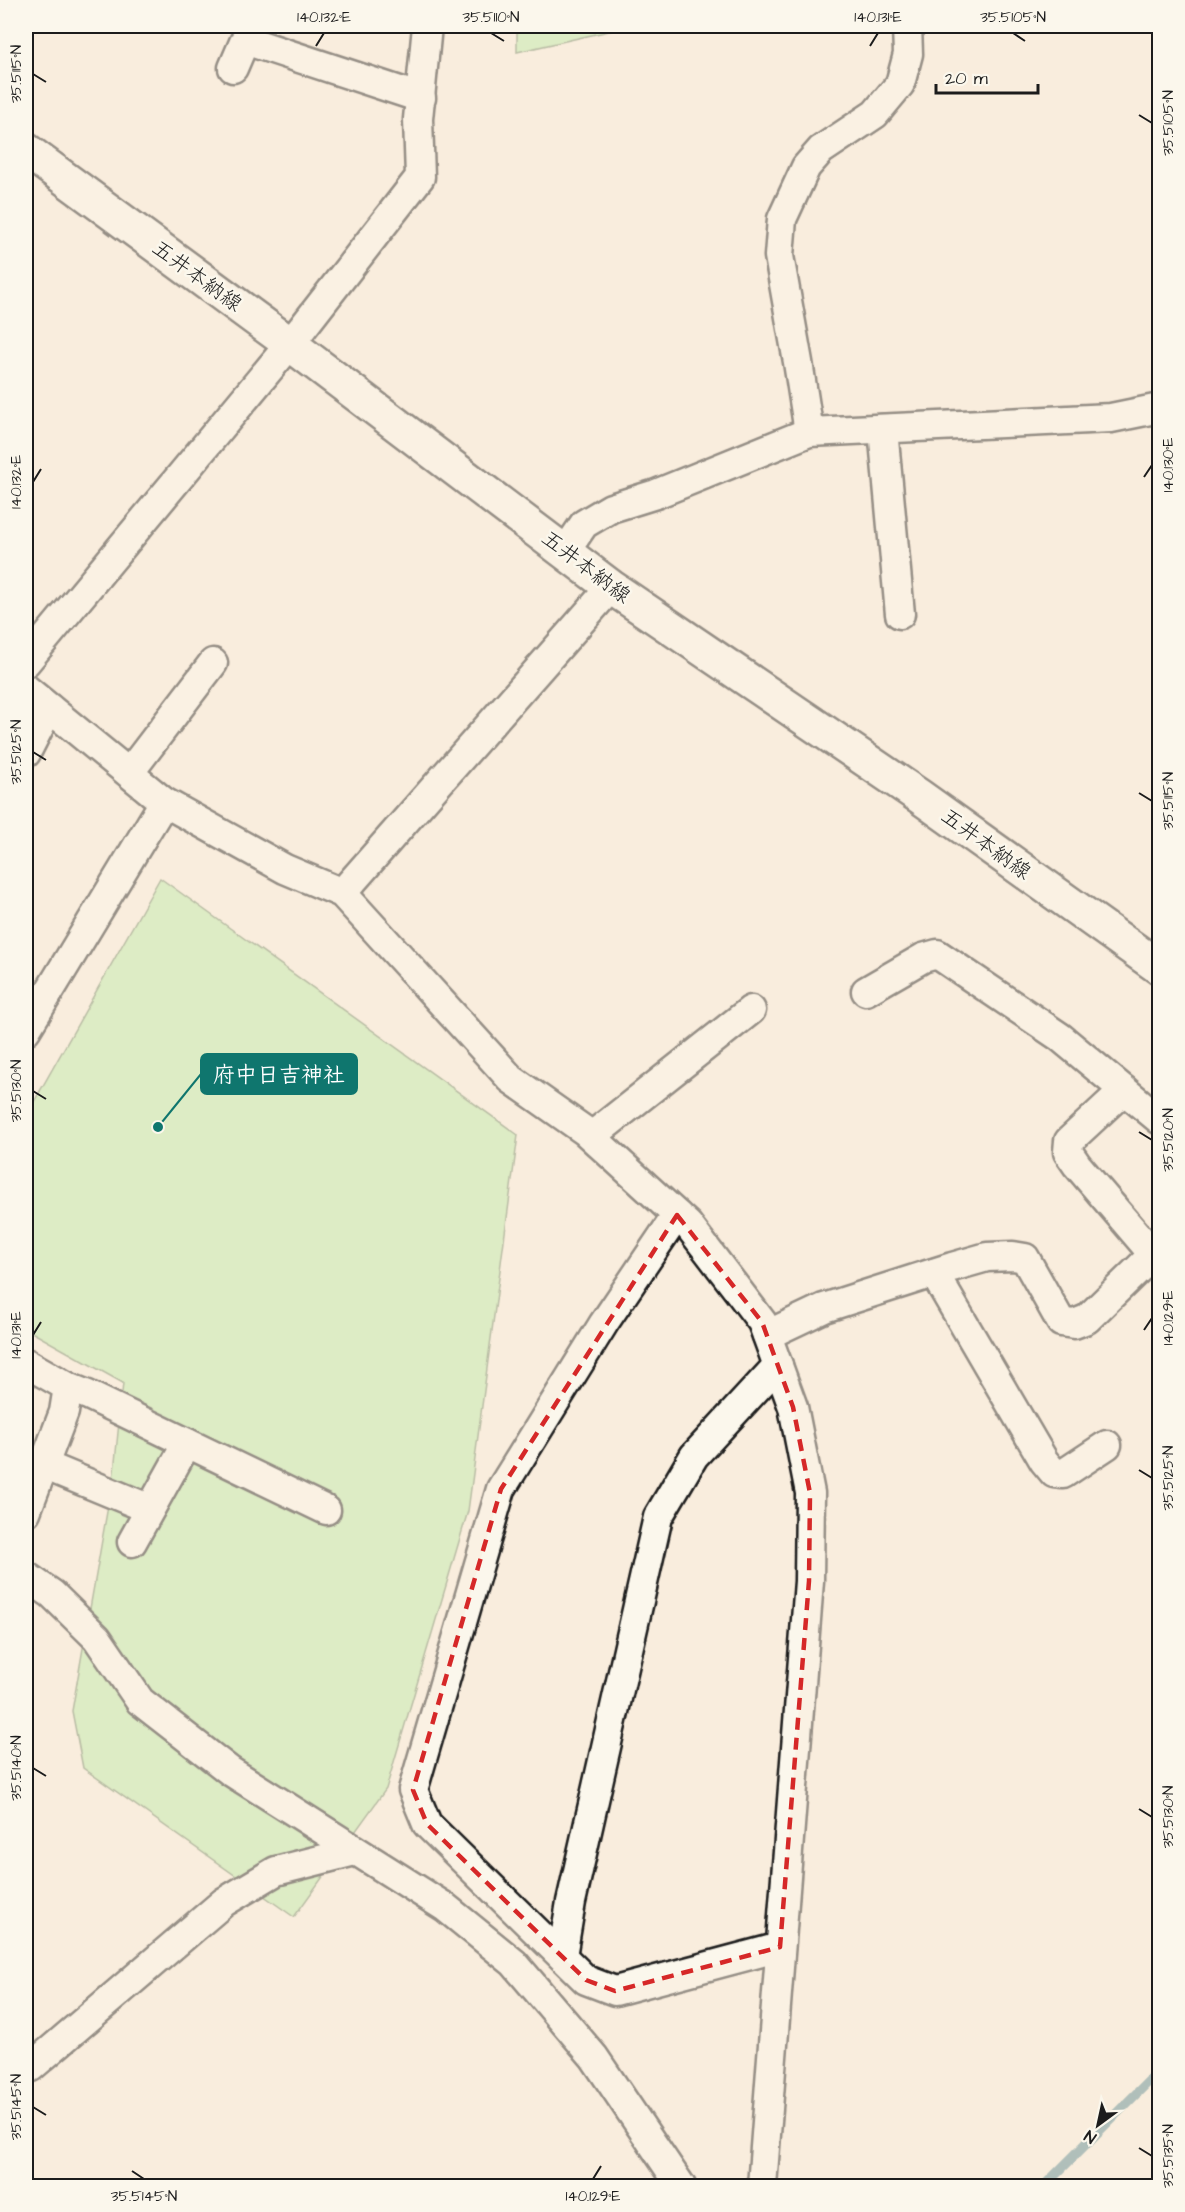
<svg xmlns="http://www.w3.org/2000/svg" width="1185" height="2212" font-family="'Architects Daughter','Klee One',sans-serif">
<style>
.green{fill:#bbeaa8;stroke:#6c8362;stroke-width:1.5}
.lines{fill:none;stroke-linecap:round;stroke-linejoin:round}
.stream{stroke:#588890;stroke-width:10}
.street-casing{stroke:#1c1c1c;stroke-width:33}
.primary-casing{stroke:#1c1c1c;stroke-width:38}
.street{stroke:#fbf7ec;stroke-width:28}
.primary{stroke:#fbf7ec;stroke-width:33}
.marked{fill:none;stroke:#d62828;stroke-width:4.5;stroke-dasharray:12 8;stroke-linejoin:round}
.ticks{fill:none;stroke:#1c1c1c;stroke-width:2}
.labels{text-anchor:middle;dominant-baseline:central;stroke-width:5;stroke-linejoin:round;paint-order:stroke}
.street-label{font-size:21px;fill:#1c1c1c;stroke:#fbf7ec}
.leader{fill:none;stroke:#0f766e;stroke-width:2}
.callout-dot{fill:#0f766e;stroke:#fbf7ec;stroke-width:2}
.callout{fill:#0f766e;stroke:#0f766e;stroke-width:2}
.callout-label{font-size:22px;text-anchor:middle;font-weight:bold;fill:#fff}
.neatline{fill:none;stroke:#1c1c1c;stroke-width:2}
.ticks-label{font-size:15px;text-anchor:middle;fill:#1c1c1c}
</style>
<rect width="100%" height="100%" fill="#f9eddd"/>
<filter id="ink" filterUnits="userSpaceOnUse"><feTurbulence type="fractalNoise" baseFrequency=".0167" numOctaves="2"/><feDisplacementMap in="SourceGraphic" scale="12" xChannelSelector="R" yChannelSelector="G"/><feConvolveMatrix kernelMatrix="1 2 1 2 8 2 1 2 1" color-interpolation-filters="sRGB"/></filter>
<g filter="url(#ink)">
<g class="green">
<polygon points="517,26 631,26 517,52"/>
<polygon points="160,878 518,1135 468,1511 386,1789 294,1917 83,1768 72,1711 114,1472 123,1383 26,1329 26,1116"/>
</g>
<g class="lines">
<polyline class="stream" points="1044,2186 1160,2070"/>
<defs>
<g id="street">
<polyline points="233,68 245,40 421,98"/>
<polyline points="883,429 900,614"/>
<polyline points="809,432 798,362 779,256 782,219 806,167 821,150 875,114 900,84 908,54 907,26"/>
<polyline points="565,552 584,524 611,508 656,494 809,432 1111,418 1160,408"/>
<polyline points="26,662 290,344 420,177 418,119 427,26"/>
<polyline points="26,689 164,802 285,869 342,893 511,1079 585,1131 688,1225 762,1322 793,1407 810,1493 809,1581 762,2186"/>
<polyline points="26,753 49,708"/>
<polyline points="129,773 213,663"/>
<polyline points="342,893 611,587"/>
<polyline points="866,991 923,958 937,954 1060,1037 1160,1120"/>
<polyline points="26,1030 164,802"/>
<polyline points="1124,1090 1069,1141 1068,1152 1077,1165 1153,1254"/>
<polyline points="592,1136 751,1010"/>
<polyline points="677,1215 604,1323 501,1489 413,1790 427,1824 586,1980 615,1991 780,1947"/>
<polyline points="934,1273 1044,1461 1054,1473 1063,1474 1107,1445"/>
<polyline points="767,1335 824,1308 952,1267 987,1257 1013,1256 1025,1258 1061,1322 1074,1324 1087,1319 1160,1248"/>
<polyline points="26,1363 68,1387 64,1412 26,1512"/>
<polyline points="68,1387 88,1395 326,1510"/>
<polyline points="44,1465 150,1509"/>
<polyline points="132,1542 187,1443"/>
<polyline points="26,1576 52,1594 97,1638 140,1701 230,1771 445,1907 514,1963 594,2057 681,2186"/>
<polyline points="562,1956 571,1902 658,1517 694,1456 778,1365"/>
<polyline points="31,2067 224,1902 276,1871 355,1851"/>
</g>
<polyline id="primary" points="26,150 290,344 611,587 919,796 1160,968"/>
</defs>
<use href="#street" class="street-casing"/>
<use href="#primary" class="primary-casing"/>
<use href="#street" class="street"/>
<use href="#primary" class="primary"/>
</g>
</g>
<path d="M0 0H1185V2212H0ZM 677,1215 L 762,1322 L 793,1407 L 810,1493 L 809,1581 L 780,1947 L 615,1991 L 586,1980 L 427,1824 L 413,1790 L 501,1489 Z" fill="#f9eddd" fill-opacity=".55" fill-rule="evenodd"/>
<path class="marked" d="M 677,1215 L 762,1322 L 793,1407 L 810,1493 L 809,1581 L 780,1947 L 615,1991 L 586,1980 L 427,1824 L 413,1790 L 501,1489 Z"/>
<path class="ticks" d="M 491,33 L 504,41M 1013,33 L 1025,41M 316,46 L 324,33M 870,46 L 878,33M 33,74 L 46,82M 1139,115 L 1152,123M 1144,477 L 1152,465M 33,482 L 41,469M 33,752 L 46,760M 1139,793 L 1152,801M 33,1091 L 46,1099M 1139,1132 L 1152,1140M 1144,1330 L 1152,1318M 33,1335 L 41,1322M 1139,1470 L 1152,1478M 33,1768 L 46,1776M 1139,1809 L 1152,1817M 33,2107 L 46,2115M 1139,2148 L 1152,2156M 132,2171 L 144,2179M 593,2179 L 601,2166"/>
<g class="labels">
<g class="street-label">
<text transform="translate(197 276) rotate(36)">五井本納線</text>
<text transform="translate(586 567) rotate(37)">五井本納線</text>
<text transform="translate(986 844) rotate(36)">五井本納線</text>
</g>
</g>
<path class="leader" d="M158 1127L201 1074"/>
<circle class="callout-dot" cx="158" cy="1127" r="6"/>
<rect class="callout" x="201" y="1054" width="156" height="40" rx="6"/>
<g class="callout-label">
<text x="279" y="1082">府中日吉神社</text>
</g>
<rect width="1185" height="2212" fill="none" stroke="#fbf7ec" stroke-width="66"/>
<g transform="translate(1098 2125) rotate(213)" stroke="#fbf7ec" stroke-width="4.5" paint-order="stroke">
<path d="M0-4.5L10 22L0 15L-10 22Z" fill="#1c1c1c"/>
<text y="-9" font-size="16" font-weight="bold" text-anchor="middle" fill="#1c1c1c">N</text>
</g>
<path d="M936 84v9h102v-9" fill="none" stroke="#1c1c1c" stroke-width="3"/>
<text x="945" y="84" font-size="18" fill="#1c1c1c" stroke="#fbf7ec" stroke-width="4.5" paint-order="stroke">20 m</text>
<rect x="33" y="33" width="1119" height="2146" class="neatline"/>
<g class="ticks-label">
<text x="324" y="22">140.132°E</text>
<text x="491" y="22">35.5110°N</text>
<text x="878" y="22">140.131°E</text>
<text x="1013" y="22">35.5105°N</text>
<text transform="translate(16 74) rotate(-90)" y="5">35.5115°N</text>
<text transform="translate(1168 123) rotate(-90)" y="5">35.5105°N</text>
<text transform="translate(1168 465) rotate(-90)" y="5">140.130°E</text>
<text transform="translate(16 482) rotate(-90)" y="5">140.132°E</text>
<text transform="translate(16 752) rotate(-90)" y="5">35.5125°N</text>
<text transform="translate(1168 801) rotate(-90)" y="5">35.5115°N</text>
<text transform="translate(16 1091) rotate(-90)" y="5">35.5130°N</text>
<text transform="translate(1168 1140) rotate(-90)" y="5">35.5120°N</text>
<text transform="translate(1168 1318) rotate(-90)" y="5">140.129°E</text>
<text transform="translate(16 1335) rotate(-90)" y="5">140.131°E</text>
<text transform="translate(1168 1478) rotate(-90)" y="5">35.5125°N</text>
<text transform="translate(16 1768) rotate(-90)" y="5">35.5140°N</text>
<text transform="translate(1168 1817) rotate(-90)" y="5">35.5130°N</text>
<text transform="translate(16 2107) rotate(-90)" y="5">35.5145°N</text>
<text transform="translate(1168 2156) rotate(-90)" y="5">35.5135°N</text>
<text x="144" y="2201">35.5145°N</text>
<text x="593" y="2201">140.129°E</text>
</g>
</svg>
